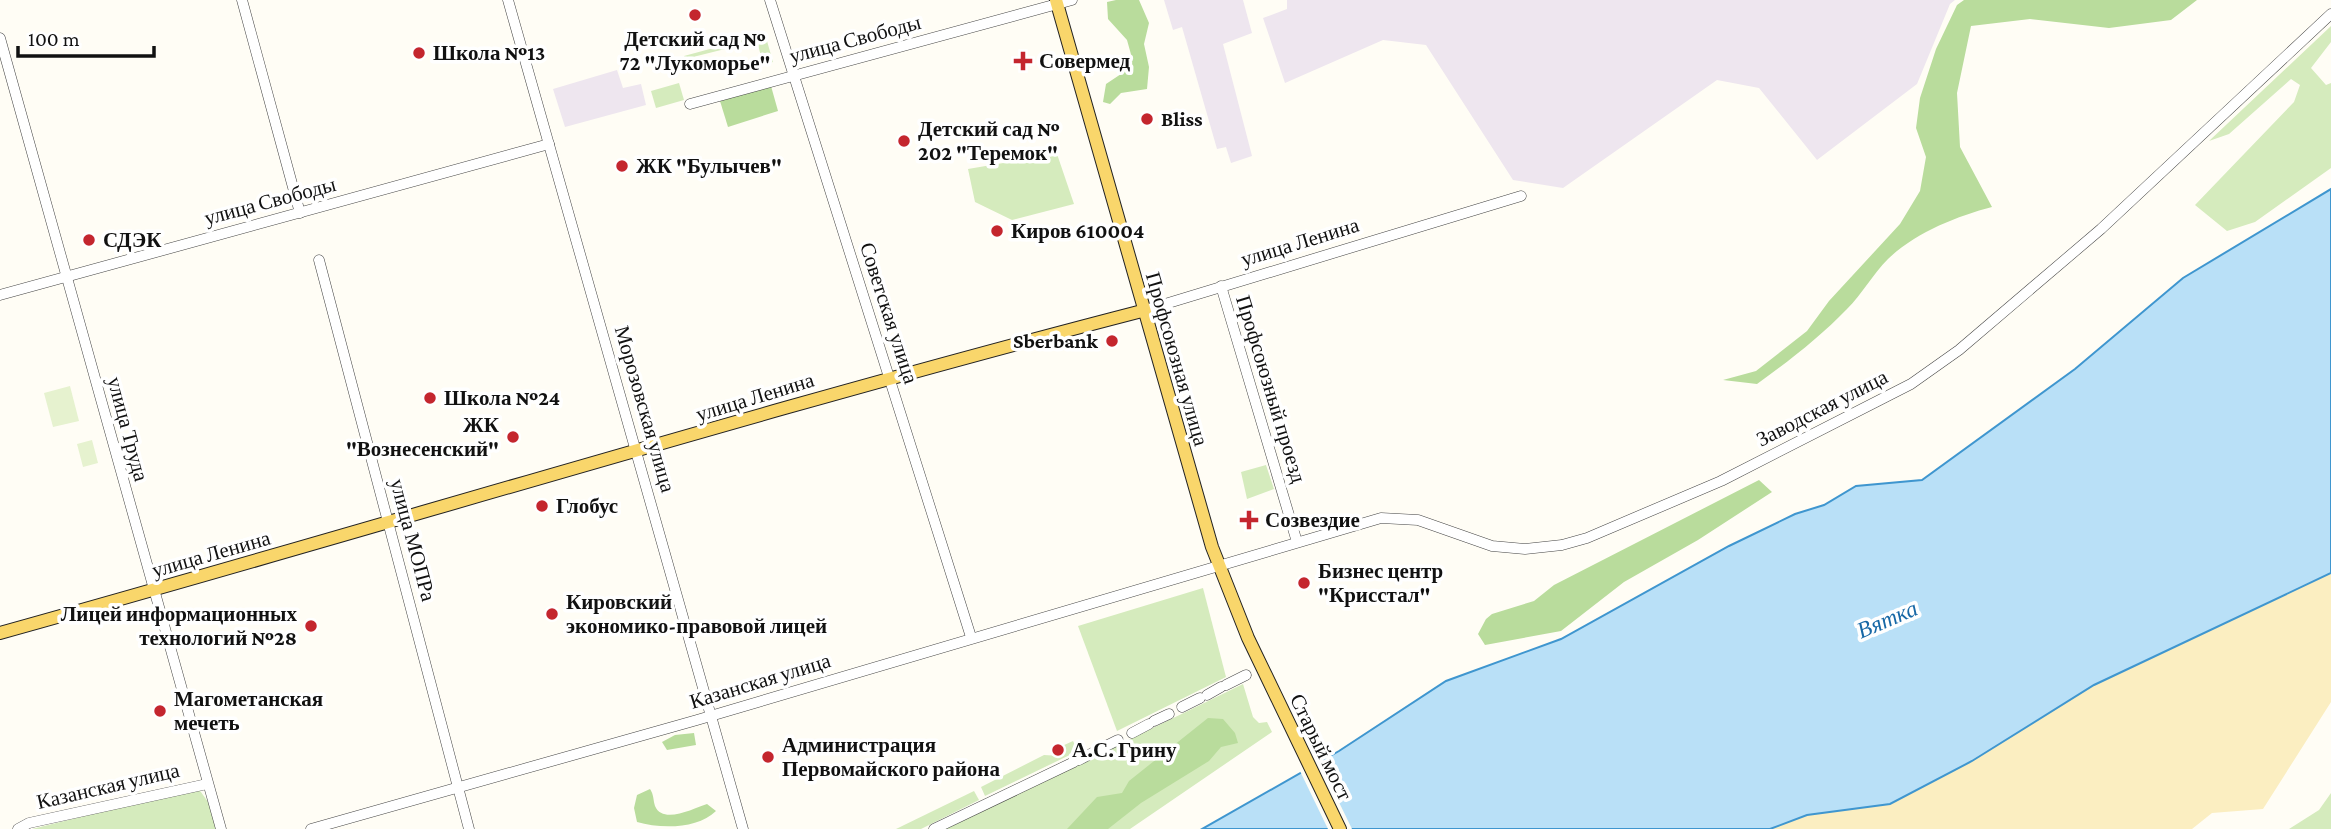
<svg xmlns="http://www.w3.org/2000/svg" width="2331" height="829" font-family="'Crimson Pro',serif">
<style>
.industrial{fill:#eee6ef}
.green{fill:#d5ebbd}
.forest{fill:#b9dc9c}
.sand{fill:#fbeec1}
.pitch{fill:#e6f2cf}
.water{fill:#b9e0f7;stroke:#3f96cf;stroke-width:2}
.pier{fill:#fffdf5}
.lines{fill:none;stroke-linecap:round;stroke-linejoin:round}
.minor-casing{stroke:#444;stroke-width:11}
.major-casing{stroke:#222;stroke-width:14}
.minor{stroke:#fff;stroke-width:10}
.major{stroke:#f9d66b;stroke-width:12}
.poi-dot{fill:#c4262e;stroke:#fff;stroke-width:2.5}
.labels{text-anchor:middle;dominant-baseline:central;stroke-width:7;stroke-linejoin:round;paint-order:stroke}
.poi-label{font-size:21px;font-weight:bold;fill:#111;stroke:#fff;text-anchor:start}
.street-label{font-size:21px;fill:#111;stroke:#fff}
.water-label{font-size:23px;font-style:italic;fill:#1768a6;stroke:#fff}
</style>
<rect width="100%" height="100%" fill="#fffdf5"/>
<g class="industrial">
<polygon points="1164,0 1243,0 1252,33 1223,44 1252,156 1231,163 1226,147 1217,149 1182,27 1173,30"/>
<polygon points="1287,0 1955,0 1950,4 1917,84 1817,160 1759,88 1717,80 1563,188 1513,180 1426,45 1383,40 1285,83 1263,18 1287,9"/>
<polygon points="617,70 623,88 641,84 646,105 565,127 553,89"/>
</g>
<g class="green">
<polygon points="2331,26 2331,42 2311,68 2326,85 2331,83 2331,168 2255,222 2227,231 2195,205 2294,102 2300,85 2291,79 2229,134 2209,141"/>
<polygon points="765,34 773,62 754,67 754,63 762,60 757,41 685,59 684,56"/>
<polygon points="679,83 684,100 656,108 651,91"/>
<polygon points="1057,154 1074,204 1012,220 975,202 968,169"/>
<polygon points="1266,465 1274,489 1247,499 1241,472"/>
<polygon points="1203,588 1226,677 1117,731 1078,626"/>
<polygon points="1243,684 1253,717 1259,723 1267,722 1272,732 1130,829 946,829"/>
<polygon points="1073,741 1078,751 985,796 981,787 1044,755 1061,756 1062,746"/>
<polygon points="198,788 211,806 217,829 32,829"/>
<polygon points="974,791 979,800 921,829 896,829"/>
<polygon points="2331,793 2331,829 2289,829 2319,810"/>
</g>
<g class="forest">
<polygon points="1116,0 1139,0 1149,23 1144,44 1149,67 1147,89 1121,93 1110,104 1103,102 1106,84 1124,72 1132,58 1127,40 1108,19 1107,2"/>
<path d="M 1964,0 L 2197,0 L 2171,20 L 2109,28 L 2030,19 L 1971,26 L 1957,93 L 1960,147 L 1992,207 C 1957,216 1915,233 1888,259 C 1873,274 1862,294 1847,309 C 1820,337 1789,361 1757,384 L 1723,380 L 1756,371 L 1807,331 L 1829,301 L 1900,224 L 1920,191 L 1926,157 L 1916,128 L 1920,98 L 1936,49 L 1957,5 Z"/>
<polygon points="771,86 778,111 728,127 720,101"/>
<polygon points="1759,480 1772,492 1698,540 1624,582 1561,631 1485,645 1478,634 1486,619 1492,614 1534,601 1554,585"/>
<polygon points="1208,718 1223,719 1235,733 1238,743 1221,747 1209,761 1141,803 1108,829 1067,829 1097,797 1122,793 1129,781"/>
<polygon points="694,733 696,745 667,750 662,742 675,735"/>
<path d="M 650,789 C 654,795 653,800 655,806 C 663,825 694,808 707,804 L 716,811 C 698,829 661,829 637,822 L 634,808 L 637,795 Z"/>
</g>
<polygon class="sand" points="2331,573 2331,702 2263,809 2212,813 2192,829 1770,829 1807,815 1890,804 1972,761 2094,685"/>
<g class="pitch">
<polygon points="70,386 79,421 53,427 44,393"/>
<polygon points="92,440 98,463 83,467 77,444"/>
</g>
<polygon class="water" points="2331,189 2331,573 2094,685 1972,761 1890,804 1807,815 1770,829 1202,829 1339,751 1446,681 1561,639 1729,546 1795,514 1824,505 1856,486 1922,480 2075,369 2183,278"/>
<polygon class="pier" points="1318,759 1352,829 1328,829 1299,769"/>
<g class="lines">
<defs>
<g id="minor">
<polyline points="242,0 300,213"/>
<polyline points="508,0 743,829"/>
<polyline points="770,0 971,637"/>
<polyline points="0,38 221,829"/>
<polyline points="690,104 1072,0"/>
<polyline points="319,260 469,829"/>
<polyline points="1221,286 1297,542"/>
<polyline points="0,295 549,144"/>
<polyline points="1142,311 1521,196"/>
<polyline points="1226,685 1246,675"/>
<polyline points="1207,695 1221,687"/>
<polyline points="1182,707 1200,698"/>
<polyline points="1154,721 1169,714"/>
<polyline points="1132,733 1149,724"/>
<polyline points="1102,748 1118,740"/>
<polyline points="1079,760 1098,750"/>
<polyline points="18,829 29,823 207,784"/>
<polyline points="311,829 697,720 1381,518 1418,520 1492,546 1525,549 1562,545 1587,538 1721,481 1911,384 1959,350 2101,229 2331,14"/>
<polyline points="934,829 1074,762"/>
</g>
<g id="major">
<polyline points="1056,0 1212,547 1248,638 1340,829"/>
<path d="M 0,633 C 381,527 759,410 1142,311"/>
</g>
</defs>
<use href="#minor" class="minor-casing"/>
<use href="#major" class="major-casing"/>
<use href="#minor" class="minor"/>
<use href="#major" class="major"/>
</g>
<g class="poi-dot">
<circle cx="695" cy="15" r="7"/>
<circle cx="419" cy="53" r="7"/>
<path d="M1019.5 50.5h7v7h7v7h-7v7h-7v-7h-7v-7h7z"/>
<circle cx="1147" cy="119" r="7"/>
<circle cx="904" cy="141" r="7"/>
<circle cx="622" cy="166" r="7"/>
<circle cx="997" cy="231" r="7"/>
<circle cx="89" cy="240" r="7"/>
<circle cx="1112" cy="341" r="7"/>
<circle cx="430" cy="398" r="7"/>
<circle cx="513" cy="437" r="7"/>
<circle cx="542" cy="506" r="7"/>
<path d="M1245.5 509.5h7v7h7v7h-7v7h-7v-7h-7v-7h7z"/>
<circle cx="1304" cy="583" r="7"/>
<circle cx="552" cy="614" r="7"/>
<circle cx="311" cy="626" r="7"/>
<circle cx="160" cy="711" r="7"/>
<circle cx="1058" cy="750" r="7"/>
<circle cx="768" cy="757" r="7"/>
</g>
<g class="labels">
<g class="poi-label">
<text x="695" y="39" text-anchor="middle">Детский сад №<tspan x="695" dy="24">72 "Лукоморье"</tspan></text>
<text x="433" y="53">Школа №13</text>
<text x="1039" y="61">Совермед</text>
<text x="1161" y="119">Bliss</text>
<text x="918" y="129">Детский сад №<tspan x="918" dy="24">202 "Теремок"</tspan></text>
<text x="636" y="166">ЖК "Булычев"</text>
<text x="1011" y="231">Киров 610004</text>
<text x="103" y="240">СДЭК</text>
<text x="1098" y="341" text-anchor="end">Sberbank</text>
<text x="444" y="398">Школа №24</text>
<text x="499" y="425" text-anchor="end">ЖК<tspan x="499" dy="24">"Вознесенский"</tspan></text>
<text x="556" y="506">Глобус</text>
<text x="1265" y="520">Созвездие</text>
<text x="1318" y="571">Бизнес центр<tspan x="1318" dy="24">"Крисстал"</tspan></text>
<text x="566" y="602">Кировский<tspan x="566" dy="24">экономико-правовой лицей</tspan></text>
<text x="297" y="614" text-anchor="end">Лицей информационных<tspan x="297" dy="24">технологий №28</tspan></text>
<text x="174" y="699">Магометанская<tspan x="174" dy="24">мечеть</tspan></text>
<text x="782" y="745">Администрация<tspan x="782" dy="24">Первомайского района</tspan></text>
<text x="1072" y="750">А.С. Грину</text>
</g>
<g class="street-label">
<text transform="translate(855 39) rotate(-15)">улица Свободы</text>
<text transform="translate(270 201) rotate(-15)">улица Свободы</text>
<text transform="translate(1300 242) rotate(-17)">улица Ленина</text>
<text transform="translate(889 313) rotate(72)">Советская улица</text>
<text transform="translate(1177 359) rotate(74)">Профсоюзная улица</text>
<text transform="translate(1271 389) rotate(73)">Профсоюзный проезд</text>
<text transform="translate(755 397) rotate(-17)">улица Ленина</text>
<text transform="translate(1822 408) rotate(-27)">Заводская улица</text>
<text transform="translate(645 409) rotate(74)">Морозовская улица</text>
<text transform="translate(128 429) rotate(75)">улица Труда</text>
<text transform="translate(413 540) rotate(75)">улица МОПРа</text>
<text transform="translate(211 554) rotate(-16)">улица Ленина</text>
<text transform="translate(760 681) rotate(-17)">Казанская улица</text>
<text transform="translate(1321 747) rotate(64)">Старый мост</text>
<text transform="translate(108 786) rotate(-13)">Казанская улица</text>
</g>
<g class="water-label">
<text transform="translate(1887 619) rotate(-23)">Вятка</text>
</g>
</g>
<path d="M18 46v10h136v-10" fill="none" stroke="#111111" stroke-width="3.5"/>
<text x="28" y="46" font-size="21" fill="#111111" stroke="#ffffff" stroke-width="5" paint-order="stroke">100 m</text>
</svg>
